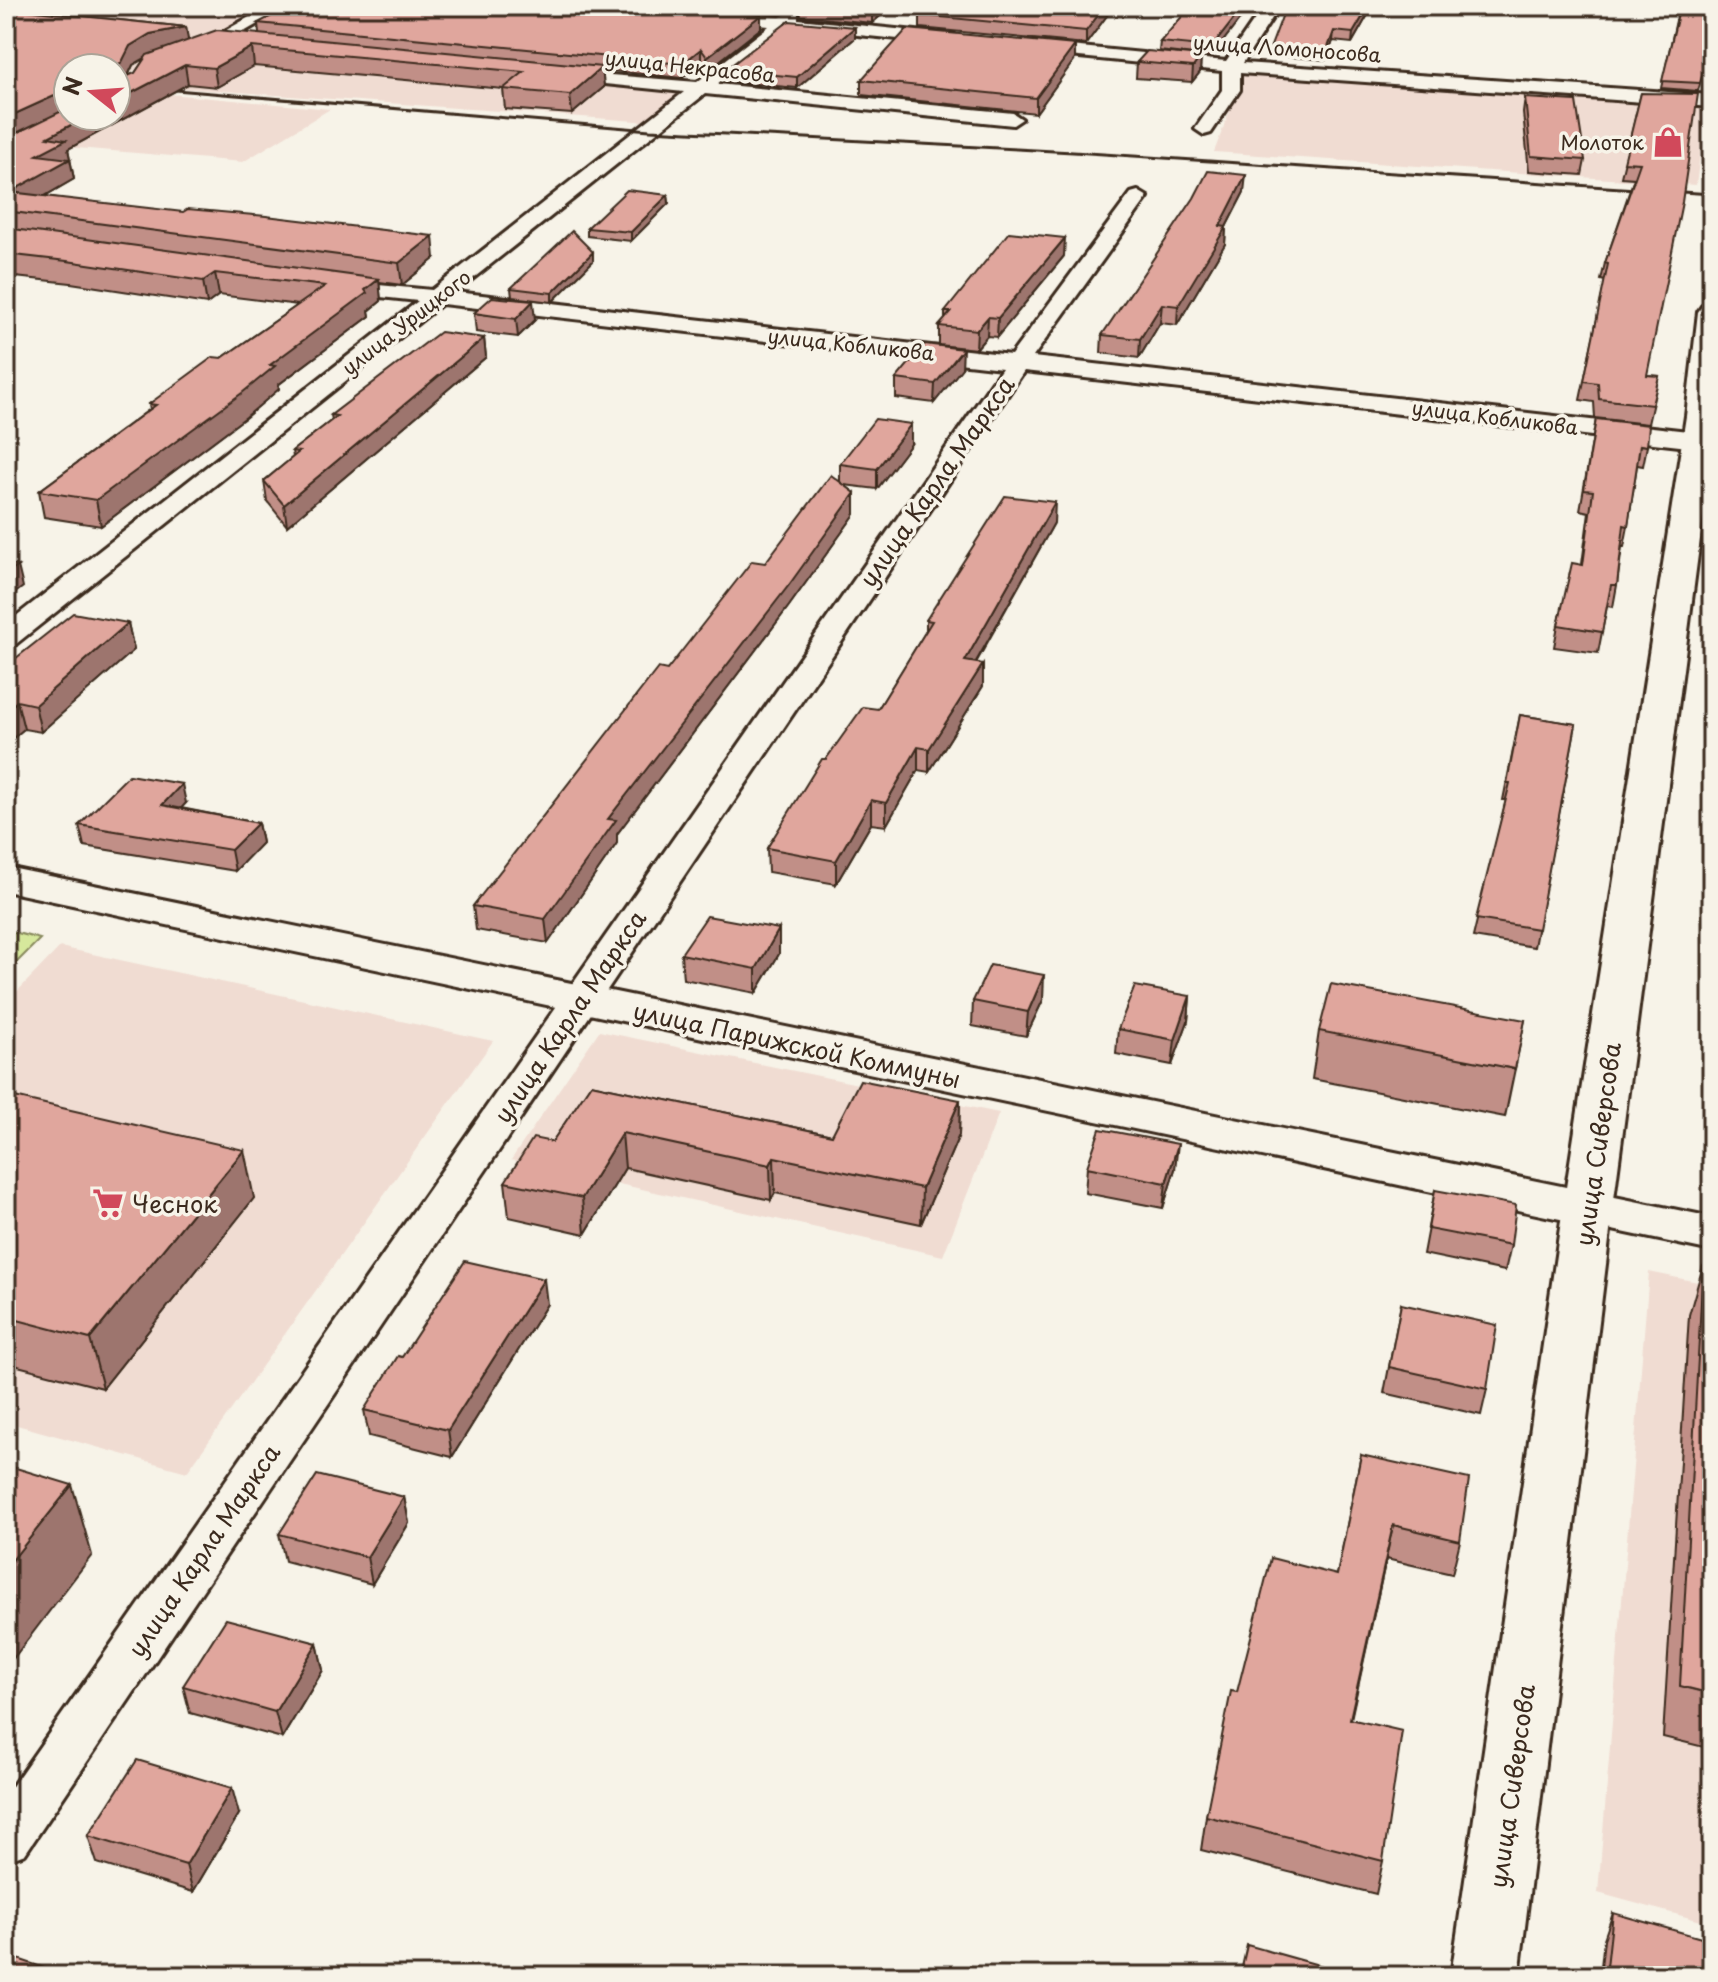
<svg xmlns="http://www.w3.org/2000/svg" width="1718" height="1982" font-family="'Playpen Sans',sans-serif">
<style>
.built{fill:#f0dcd2}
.green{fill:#d6e89c;stroke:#88895d;stroke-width:2}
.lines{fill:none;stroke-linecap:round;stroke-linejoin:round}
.minor-casing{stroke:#3b2a1e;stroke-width:6}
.tertiary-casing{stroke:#3b2a1e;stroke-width:6}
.trunk-casing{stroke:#3b2a1e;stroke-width:6}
.minor{fill:#f7f3e8;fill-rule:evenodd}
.tertiary{fill:#f7f3e8;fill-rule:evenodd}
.trunk{fill:#f7f3e8;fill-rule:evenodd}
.rail{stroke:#3b2a1e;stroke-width:3}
.wall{fill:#c18f87;stroke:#3b2a1e;stroke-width:2;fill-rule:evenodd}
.shaded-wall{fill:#9d746e;stroke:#3b2a1e;stroke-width:2}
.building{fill:#e0a69d;stroke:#3b2a1e;stroke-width:2}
.labels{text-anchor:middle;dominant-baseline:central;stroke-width:7;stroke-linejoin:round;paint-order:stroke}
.far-street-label{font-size:20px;fill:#3b2a1e;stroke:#f7f3e8}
.far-poi-label{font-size:20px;fill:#3b2a1e;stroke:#f7f3e8;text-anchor:end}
.street-label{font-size:24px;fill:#3b2a1e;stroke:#f7f3e8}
.poi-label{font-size:24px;fill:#3b2a1e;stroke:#f7f3e8;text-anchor:start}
</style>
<rect width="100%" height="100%" fill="#f7f3e8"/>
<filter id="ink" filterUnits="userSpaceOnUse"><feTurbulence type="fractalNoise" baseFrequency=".0125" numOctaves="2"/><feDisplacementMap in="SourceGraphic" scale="16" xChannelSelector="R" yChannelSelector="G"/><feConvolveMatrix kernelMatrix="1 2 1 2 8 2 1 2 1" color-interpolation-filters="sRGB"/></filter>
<g filter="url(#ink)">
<g class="built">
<polygon points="6,6 266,6 213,37 189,42 120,78 116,68 6,64"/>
<polygon points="230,44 689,89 650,122 153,86"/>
<polygon points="1246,68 1706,109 1696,185 1214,152"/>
<polygon points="6,76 68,116 116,116 116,89 330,109 243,162 6,142"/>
<polygon points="60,947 493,1041 187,1472 6,1422 6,1003"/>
<polygon points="599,1031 999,1113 943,1256 511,1160"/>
<polygon points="1649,1272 1712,1285 1712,1924 1598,1893"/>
</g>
<polygon class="green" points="6,930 40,939 6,973"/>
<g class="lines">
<defs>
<g id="minor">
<polygon points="269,6 289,6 197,59 191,60 182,55"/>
<polygon points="612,6 670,6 780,17 792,11 798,12 798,19 955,35 955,43 949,44 787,28 717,84 1013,113 1022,119 1013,125 705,94 456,292 1011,355 1131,193 1138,191 1148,197 1033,357 1697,432 1710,440 1697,448 1024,371 25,1854 6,1861 6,1795 1002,368 442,304 16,644 6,647 6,624 418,301 333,292 325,290 322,285 325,280 432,290 684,92 555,79 546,74 549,70 697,82 769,26 620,11"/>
<polygon points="1264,6 1280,6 1243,63 1712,95 1712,107 1240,73 1240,90 1211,133 1204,135 1195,129 1222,90 1222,71 1028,52 1019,47 1028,42 1226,61"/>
</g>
<polygon id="tertiary" points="1712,304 1712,447 1613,1207 1519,1976 1451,1976 1563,1207 1686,416 1698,312 1702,306"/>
<polygon id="trunk" points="6,867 1712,1217 1712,1251 6,891"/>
</defs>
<use href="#minor" class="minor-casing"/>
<use href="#tertiary" class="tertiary-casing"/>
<use href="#trunk" class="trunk-casing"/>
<use href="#minor" class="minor"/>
<use href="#tertiary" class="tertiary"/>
<use href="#trunk" class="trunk"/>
<polyline class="rail" points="116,85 650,130 1073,152 1712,194"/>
</g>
<g class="wall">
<polygon points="700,6 892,6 872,23 801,16 800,10 792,8 779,14"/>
<polygon points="921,6 1114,6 1086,44 920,28 920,15 925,9"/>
<polygon points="1250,6 1211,57 1159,51 1160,42"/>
<polygon points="1373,6 1352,43 1333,41 1326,60 1270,55 1271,46"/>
<polygon points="1664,6 1712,6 1712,43 1698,91 1661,88 1679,7"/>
<path d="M 6,8 L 186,27 L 188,41 L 259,34 L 258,23 L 761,15 L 761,28 L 708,70 L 701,62 L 682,78 L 602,70 L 604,87 L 572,114 L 505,109 L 503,89 L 254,66 L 217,87 L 188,84 L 68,149 L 74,179 L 45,196 L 435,258 L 402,285 L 379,282 L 381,301 L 369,311 L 370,316 L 278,385 L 279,389 L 246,417 L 101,526 L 44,517 L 39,491 L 150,409 L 149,404 L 222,358 L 298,305 L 219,295 L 207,304 L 71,283 L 6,276 ZM 145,58 L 135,73 L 128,76 L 133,65 ZM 68,68 L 116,116 L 68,116 Z"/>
<polygon points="855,38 797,88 725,81 725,70"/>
<polygon points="1075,45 1075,59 1036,113 861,95 861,80"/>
<polygon points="1201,56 1200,72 1192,82 1136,78 1137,62"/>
<polygon points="1641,93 1647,375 1659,376 1648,424 1595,418 1594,402 1580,400 1605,281 1601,280 1605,263 1634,178 1621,177"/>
<polygon points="1525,98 1585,160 1582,175 1529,171 1523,113"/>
<polygon points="1244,192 1226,227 1225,244 1177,325 1160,323 1139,358 1101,353 1102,335"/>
<polygon points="668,195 669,203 631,241 587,236 587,228"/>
<polygon points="593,252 593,261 552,302 512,297 511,288"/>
<polygon points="1064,256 997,337 987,336 976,349 939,345 939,326 945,320 945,312"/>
<polygon points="474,313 535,320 518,337 476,332"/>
<polygon points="484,338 486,357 287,526 267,501 264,481 293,457 292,451 332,420 331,415"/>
<polygon points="962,368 934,403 896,398 896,379"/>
<polygon points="1596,419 1647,446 1643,466 1637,465 1628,526 1624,547 1622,547 1617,585 1613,607 1607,606 1598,653 1554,647 1558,625 1582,564 1589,512 1580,510"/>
<polygon points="911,444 877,489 844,485 855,493 855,514 789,606 617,834 617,843 548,943 476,930 473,906 667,670 840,482 840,464"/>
<polygon points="1054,523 976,663 983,686 929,772 918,770 886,826 871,824 836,884 768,872 767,848 826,759 878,709 926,631 926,620"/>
<polygon points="128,623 134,650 41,732 24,729 6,744 6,666"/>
<polygon points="1520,715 1576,724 1534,947 1473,937 1506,800 1503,800"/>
<polygon points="186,803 181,808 258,823 262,843 235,871 84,846 79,825"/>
<polygon points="779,929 779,954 756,993 683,979 681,954"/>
<polygon points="1190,996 1188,1021 1172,1065 1116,1054 1118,1029"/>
<polygon points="1043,1000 1026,1036 972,1026 973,1001"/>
<polygon points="1525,1020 1505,1117 1312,1079 1319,1031"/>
<polygon points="591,1084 832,1135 960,1100 959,1135 921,1224 775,1193 771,1200 625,1168 585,1234 509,1217 505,1182 552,1142"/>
<polygon points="6,1095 254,1198 103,1388 6,1363"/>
<polygon points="1087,1167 1175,1169 1163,1208 1085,1193"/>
<polygon points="1435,1190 1511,1245 1505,1271 1423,1254"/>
<polygon points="1703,1266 1712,1268 1712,1749 1663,1737 1689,1315"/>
<polygon points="547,1304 452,1457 369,1436 364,1410"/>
<polygon points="1401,1304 1487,1389 1481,1415 1384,1393"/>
<polygon points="1361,1455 1460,1541 1452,1574 1386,1559 1351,1719 1383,1861 1376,1894 1201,1850 1206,1816 1237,1692 1337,1575"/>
<polygon points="404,1497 409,1523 372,1584 285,1561 279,1534"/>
<polygon points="317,1643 323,1670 282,1738 190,1713 183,1686"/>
<polygon points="239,1814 193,1892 97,1863 88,1836"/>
<polygon points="1613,1913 1712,1976 1600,1976 1604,1939"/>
</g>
<g class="shaded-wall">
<polygon points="779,6 792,6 792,8 779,14"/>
<polygon points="877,6 892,6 872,23 872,10"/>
<polygon points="1105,6 1114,6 1086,44 1086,31"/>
<polygon points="1244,6 1250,6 1211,57 1212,47"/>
<polygon points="1369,6 1373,6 1352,43 1353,33"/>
<polygon points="761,15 761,28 708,70 707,57"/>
<polygon points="186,27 189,46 154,53 133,65 125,82 116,87 116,68 112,68 130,46 150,34"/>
<polygon points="855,27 855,38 797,88 797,77"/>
<polygon points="1334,31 1333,41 1326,60 1327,50"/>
<polygon points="1075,45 1075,59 1036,113 1036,98"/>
<polygon points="252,47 254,66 217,87 214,68"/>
<polygon points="701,49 701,62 682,78 682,64"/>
<polygon points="1201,56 1200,72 1192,82 1193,67"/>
<polygon points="185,65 188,84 68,149 74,179 17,212 10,192 48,137 88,116 116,116 116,101"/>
<polygon points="602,67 604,87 572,114 570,95"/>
<polygon points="63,92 67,111 6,140 6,118"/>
<polygon points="1246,175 1244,192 1226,227 1225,244 1177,325 1178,306"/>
<polygon points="668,195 669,203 631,241 631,232"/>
<polygon points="433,236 435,258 402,285 399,263"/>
<polygon points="1065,238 1064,256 997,337 998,318"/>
<polygon points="593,252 593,261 552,302 552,293"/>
<polygon points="215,273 219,295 207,304 203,281"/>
<polygon points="379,279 381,301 369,311 370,316 278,385 279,389 246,417 101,526 96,500"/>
<polygon points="533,301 535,320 518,337 516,319"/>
<polygon points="1162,304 1160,323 1139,358 1140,339"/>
<polygon points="988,317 987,336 976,349 977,330"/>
<polygon points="484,338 486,357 287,526 284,505"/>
<polygon points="963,349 962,368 934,403 935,384"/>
<polygon points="911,424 911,444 877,489 877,469"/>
<polygon points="855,493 855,514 789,606 617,834 617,843 548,943 545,919 608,819"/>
<polygon points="1055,502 1054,523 964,683 965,661"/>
<polygon points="18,566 23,587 6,600 6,575"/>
<polygon points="128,623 134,650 41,732 35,705"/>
<polygon points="983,664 983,686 929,772 929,749"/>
<polygon points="17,701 24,729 6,744 6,711"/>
<polygon points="918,747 918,770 886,826 886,803"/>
<polygon points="182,784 186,803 166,825 162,805"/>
<polygon points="871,800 871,824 836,884 836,861"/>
<polygon points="258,823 262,843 235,871 231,850"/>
<polygon points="779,929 779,954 756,993 756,969"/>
<polygon points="1044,975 1043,1000 1026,1036 1028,1012"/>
<polygon points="1190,996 1188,1021 1172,1065 1175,1040"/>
<polygon points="960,1100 959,1135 921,1224 922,1188"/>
<polygon points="622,1133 625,1168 585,1234 582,1198"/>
<polygon points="1178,1144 1175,1169 1163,1208 1166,1183"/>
<polygon points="244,1150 254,1198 103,1388 90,1339"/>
<polygon points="774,1157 775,1193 771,1200 770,1165"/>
<polygon points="544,1279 547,1304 452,1457 448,1430"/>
<polygon points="72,1485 92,1555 6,1668 6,1568"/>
<polygon points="404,1497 409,1523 372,1584 367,1557"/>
<polygon points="1393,1525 1386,1559 1343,1753 1350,1719"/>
<polygon points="317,1643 323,1670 282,1738 275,1712"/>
<polygon points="232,1788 239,1814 193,1892 186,1865"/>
</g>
<g class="building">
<polygon points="291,6 666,6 761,15 707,57 701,49 682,64 258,23"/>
<polygon points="826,6 877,6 872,10"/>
<polygon points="928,6 1105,6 1086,31 920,15"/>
<polygon points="1191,6 1244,6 1212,47 1160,42"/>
<polygon points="1286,6 1369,6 1353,33 1334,31 1327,50 1271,46"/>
<polygon points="1680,6 1712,6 1712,41 1700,83 1662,81"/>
<polygon points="6,8 186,27 150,34 130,46 122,62 112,68 68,68 68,93 63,92 6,118"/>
<polygon points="789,21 855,27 797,77 725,70"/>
<polygon points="907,29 1075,45 1036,98 861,80"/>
<polygon points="217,30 602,67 570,95 503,89 524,72 252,47 214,68 185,65 116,101 116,81 135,73 147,55"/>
<polygon points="1147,51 1201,56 1193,67 1137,62"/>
<polygon points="1641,93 1698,94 1682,202 1647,375 1659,376 1652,405 1599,399 1598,383 1584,381 1608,264 1605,263 1640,163 1624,162"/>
<polygon points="1525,98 1576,101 1585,160 1531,156"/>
<polygon points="68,108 68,116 88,116 48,137 66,140 37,155 70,159 10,192 183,212 188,209 266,216 433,236 399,263 6,211 6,138"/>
<polygon points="1208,171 1246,175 1220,226 1226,227 1178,306 1162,304 1140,339 1102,335 1194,198"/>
<polygon points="627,190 668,195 631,232 587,228"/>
<polygon points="6,228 379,279 365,290 367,293 270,365 275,366 242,393 96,500 39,491 156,405 149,404 213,357 222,358 325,286 215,273 203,281 67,261 6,254"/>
<polygon points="572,231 593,252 552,293 511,288"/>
<polygon points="1009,232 1065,238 998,318 988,317 977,330 939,326 951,312 945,312"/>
<polygon points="492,297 533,301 516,319 474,313"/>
<polygon points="440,332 484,338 284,505 264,481 299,452 292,451 337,416 331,415"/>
<polygon points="925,344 963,349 935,384 896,379"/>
<polygon points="875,419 911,424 877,469 840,464"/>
<polygon points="1596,419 1649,425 1647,446 1640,445 1628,526 1624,525 1617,585 1611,585 1602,632 1558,625 1572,563 1583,565 1593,491 1584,490"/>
<polygon points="831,475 855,493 789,585 608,819 616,820 545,919 473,906 658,668 667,670 752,561 765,563"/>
<polygon points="1005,496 1055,502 965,661 983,664 929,749 918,747 886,803 871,800 836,861 767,848 822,759 826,759 863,707 878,709 932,621 926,620"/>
<polygon points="6,564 18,566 6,575"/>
<polygon points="73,613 128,623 35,705 17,701 6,711 6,666"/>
<polygon points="1520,715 1576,724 1538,929 1476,919 1510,783 1507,783"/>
<polygon points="129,775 182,784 162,805 258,823 231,850 79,825"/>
<polygon points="707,916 779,929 756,969 681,954"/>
<polygon points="990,965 1044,975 1028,1012 973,1001"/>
<polygon points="1331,984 1525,1020 1515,1069 1319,1031"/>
<polygon points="1135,986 1190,996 1175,1040 1118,1029"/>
<polygon points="860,1080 960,1100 922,1188 774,1157 770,1165 622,1133 582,1198 505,1182 533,1138 552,1142 591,1084 832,1135"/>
<polygon points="6,1095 244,1150 90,1339 6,1317"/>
<polygon points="1100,1129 1178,1144 1166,1183 1087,1167"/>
<polygon points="1435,1190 1516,1205 1511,1245 1428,1229"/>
<polygon points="465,1261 544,1279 448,1430 364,1410 398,1356 402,1357"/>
<polygon points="1703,1266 1712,1268 1712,1694 1680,1686"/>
<polygon points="1401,1304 1497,1325 1487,1389 1389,1367"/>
<polygon points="1361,1455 1469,1479 1460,1541 1393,1525 1350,1719 1402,1731 1383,1861 1206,1816 1231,1691 1237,1692 1271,1558 1337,1575"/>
<polygon points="6,1465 72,1485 6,1568"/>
<polygon points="317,1475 404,1497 367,1557 279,1534"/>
<polygon points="226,1619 317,1643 275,1712 183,1686"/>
<polygon points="137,1760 232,1788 186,1865 88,1836"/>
<polygon points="1613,1913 1712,1941 1712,1976 1606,1976"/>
<polygon points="1247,1945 1358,1976 1240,1976"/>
<polygon points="6,1955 68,1976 6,1976"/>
</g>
</g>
<defs>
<symbol id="shop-bare" viewBox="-9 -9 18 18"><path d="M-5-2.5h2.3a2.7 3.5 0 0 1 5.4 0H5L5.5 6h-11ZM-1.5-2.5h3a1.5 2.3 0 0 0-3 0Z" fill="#d1495b" stroke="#f7f3e8" stroke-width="2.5" paint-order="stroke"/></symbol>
<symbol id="supermarket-bare" viewBox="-9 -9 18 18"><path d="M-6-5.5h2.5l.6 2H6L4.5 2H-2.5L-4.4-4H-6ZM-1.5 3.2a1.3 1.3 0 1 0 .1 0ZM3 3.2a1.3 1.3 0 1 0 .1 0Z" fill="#d1495b" stroke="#f7f3e8" stroke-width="2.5" paint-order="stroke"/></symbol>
</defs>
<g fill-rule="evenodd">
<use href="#shop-bare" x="1646" y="120" width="44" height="44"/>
<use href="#supermarket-bare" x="86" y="1181" width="44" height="44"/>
</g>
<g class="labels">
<g class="far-street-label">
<text transform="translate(1287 48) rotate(4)">улица Ломоносова</text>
<text transform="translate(690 66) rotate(6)">улица Некрасова</text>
<text transform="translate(406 322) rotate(-38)">улица Урицкого</text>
<text transform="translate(851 344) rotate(6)">улица Кобликова</text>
<text transform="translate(1495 417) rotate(7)">улица Кобликова</text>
</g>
<g class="far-poi-label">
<text x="1644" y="142">Молоток</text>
</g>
<g class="street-label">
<text transform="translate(936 481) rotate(-55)">улица Карла Маркса</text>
<text transform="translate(569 1016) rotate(-56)">улица Карла Маркса</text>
<text transform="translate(797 1044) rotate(12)">улица Парижской Коммуны</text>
<text transform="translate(1597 1144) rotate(-82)">улица Сиверсова</text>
<text transform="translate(203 1550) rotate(-56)">улица Карла Маркса</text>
<text transform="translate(1511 1786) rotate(-82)">улица Сиверсова</text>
</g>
<g class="poi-label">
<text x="132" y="1203">Чеснок</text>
</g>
</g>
<rect width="1718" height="1982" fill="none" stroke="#f7f3e8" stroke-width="32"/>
<rect x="16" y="16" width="1686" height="1950" fill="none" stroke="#3b2a1e" stroke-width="3" filter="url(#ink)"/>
<g transform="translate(92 92) rotate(287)"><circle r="38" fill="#f7f3e8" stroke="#aca397" stroke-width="2"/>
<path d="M0-6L14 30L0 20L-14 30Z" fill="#d1495b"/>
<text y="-12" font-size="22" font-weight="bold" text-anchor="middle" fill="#3b2a1e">N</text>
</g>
</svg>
